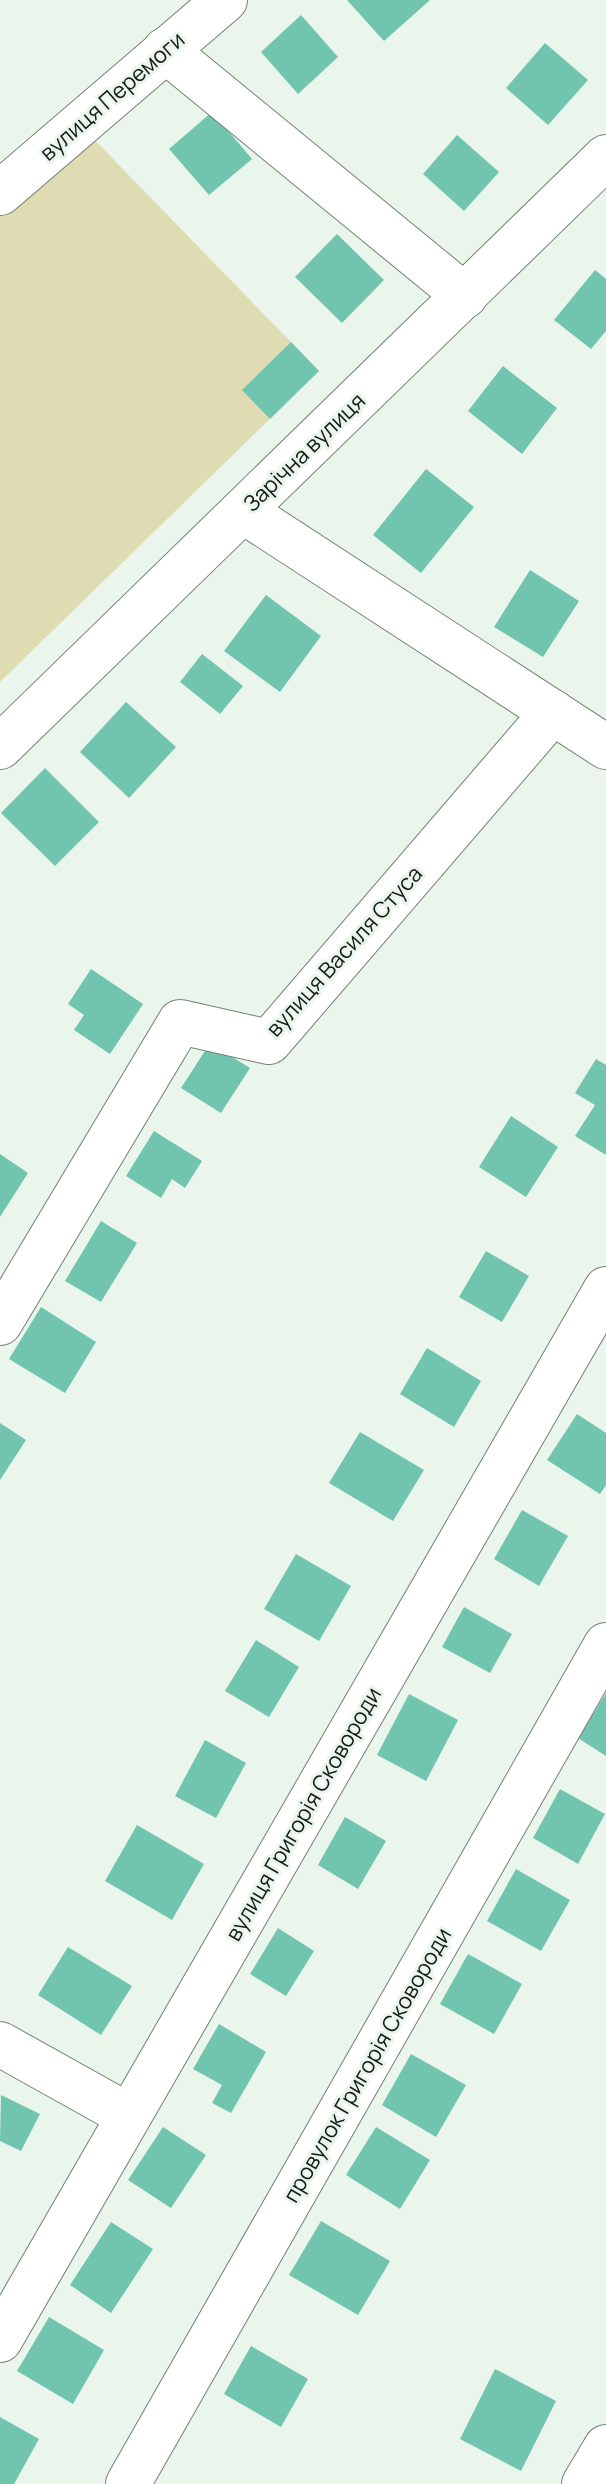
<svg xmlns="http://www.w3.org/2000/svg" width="606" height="2484" font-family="Manrope,sans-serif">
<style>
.green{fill:#dfdcb3}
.building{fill:#71c5af}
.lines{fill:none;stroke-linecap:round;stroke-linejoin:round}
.minor-casing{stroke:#757f77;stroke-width:46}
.minor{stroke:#fff;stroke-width:44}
.labels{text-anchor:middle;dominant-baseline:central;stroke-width:6;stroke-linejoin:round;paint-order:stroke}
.street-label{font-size:22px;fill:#151a16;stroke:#eaf6ec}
</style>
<rect width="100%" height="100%" fill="#eaf6ec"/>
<polygon class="green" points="83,128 319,371 0,682 0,209"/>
<g class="building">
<polygon points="347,0 430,0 384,41"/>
<polygon points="301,15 338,57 298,94 261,52"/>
<polygon points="545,43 588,80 548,125 506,88"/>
<polygon points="212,112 252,159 209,195 169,149"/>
<polygon points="457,135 499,172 464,211 423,174"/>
<polygon points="337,234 384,280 342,323 295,277"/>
<polygon points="595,270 606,279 606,331 591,349 554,320"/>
<polygon points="291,342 319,371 270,419 242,390"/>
<polygon points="503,366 557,408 522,454 468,411"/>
<polygon points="426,469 474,507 421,573 373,535"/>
<polygon points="530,570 579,601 543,657 494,627"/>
<polygon points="266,595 321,636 280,692 224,651"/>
<polygon points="202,654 243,686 220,714 180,682"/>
<polygon points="126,702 176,747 129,798 80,752"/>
<polygon points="45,768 99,822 55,866 1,813"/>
<polygon points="91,969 143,1004 110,1054 74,1030 84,1015 68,1004"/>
<polygon points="210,1043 250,1068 221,1113 181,1088"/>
<polygon points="596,1059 606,1065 606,1155 575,1136 595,1105 575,1093"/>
<polygon points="511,1116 558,1147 526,1197 479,1167"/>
<polygon points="154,1131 202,1161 185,1188 172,1179 161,1198 126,1176"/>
<polygon points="0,1154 28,1173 0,1217"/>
<polygon points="101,1221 137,1243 101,1302 65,1281"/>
<polygon points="486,1251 529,1276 502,1322 459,1297"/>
<polygon points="41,1307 96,1342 65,1393 9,1359"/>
<polygon points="427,1348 481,1381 454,1427 400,1394"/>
<polygon points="577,1414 606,1433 606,1485 600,1494 547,1460"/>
<polygon points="0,1423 26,1440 0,1480"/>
<polygon points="360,1432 424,1470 393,1521 329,1483"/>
<polygon points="522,1510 568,1536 539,1586 494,1559"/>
<polygon points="296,1554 351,1586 319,1641 264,1609"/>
<polygon points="464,1607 512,1634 490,1673 442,1647"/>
<polygon points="256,1640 299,1667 269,1717 225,1691"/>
<polygon points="606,1693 606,1756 578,1738"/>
<polygon points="409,1694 458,1720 426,1781 377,1755"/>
<polygon points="205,1740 246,1763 216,1818 175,1796"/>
<polygon points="560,1789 605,1814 578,1864 533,1838"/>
<polygon points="345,1817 386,1841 358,1889 318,1865"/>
<polygon points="137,1825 204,1864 172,1920 105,1881"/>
<polygon points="516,1869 570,1900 541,1951 487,1921"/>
<polygon points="278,1928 314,1951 286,1996 250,1974"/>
<polygon points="68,1947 132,1986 101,2035 38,1995"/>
<polygon points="468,1954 522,1984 494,2034 440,2004"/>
<polygon points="219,2024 266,2052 231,2113 212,2103 222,2085 193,2069"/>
<polygon points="411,2054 466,2085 436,2137 382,2105"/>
<polygon points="1,2095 40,2114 21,2151 0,2141"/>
<polygon points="163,2127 206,2155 171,2208 128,2180"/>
<polygon points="376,2127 430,2160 400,2209 346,2175"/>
<polygon points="321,2221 390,2261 358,2315 289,2275"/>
<polygon points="111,2222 153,2249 111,2313 70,2285"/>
<polygon points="49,2317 104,2350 73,2404 17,2371"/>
<polygon points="251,2346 308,2379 281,2427 224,2394"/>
<polygon points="495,2369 556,2401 521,2471 460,2439"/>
<polygon points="0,2417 39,2439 14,2484 0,2484"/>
</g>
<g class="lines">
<defs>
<g id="minor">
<polyline points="165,50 465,296"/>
<polyline points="0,193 225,0"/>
<polyline points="243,511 606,747"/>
<polyline points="0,747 606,157"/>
<polyline points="0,1323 180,1022 269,1042 553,712"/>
<polyline points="0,2044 129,2116"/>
<polyline points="0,2340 606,1289"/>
<polyline points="128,2484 606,1645"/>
<polyline points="584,2484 606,2447"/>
</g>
</defs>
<use href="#minor" class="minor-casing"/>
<use href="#minor" class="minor"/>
</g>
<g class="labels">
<g class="street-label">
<text transform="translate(112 96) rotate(-41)">вулиця Перемоги</text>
<text transform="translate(304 452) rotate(-44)">Зарічна вулиця</text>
<text transform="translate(344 951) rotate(-48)">вулиця Василя Стуса</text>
<text transform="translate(303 1814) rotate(-60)">вулиця Григорія Сковороди</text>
<text transform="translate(367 2065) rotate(-60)">провулок Григорія Сковороди</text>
</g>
</g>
</svg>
